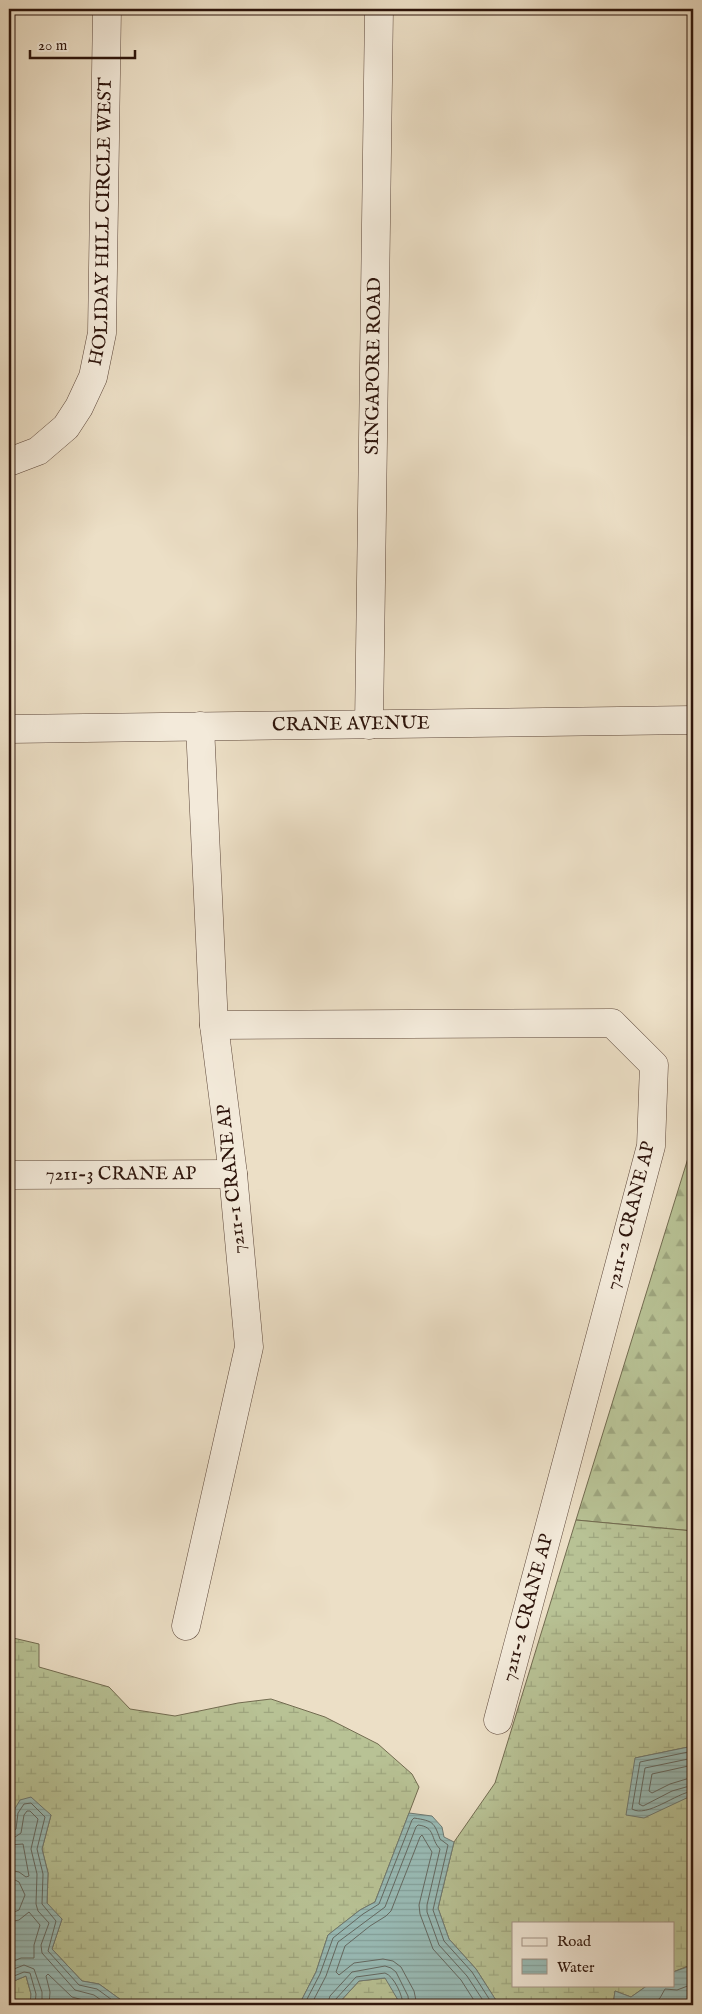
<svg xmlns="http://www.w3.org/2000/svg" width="702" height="2014" font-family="'IM FELL English',serif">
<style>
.forest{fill:url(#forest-firs);stroke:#726b50}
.wetland{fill:url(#wetland-marsh);stroke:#726b50}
.water{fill:url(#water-rules);stroke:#6e7972}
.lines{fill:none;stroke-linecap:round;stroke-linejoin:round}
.shore{stroke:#636861;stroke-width:1}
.minor-casing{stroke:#5d473a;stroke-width:29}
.minor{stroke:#f3eada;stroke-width:28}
.labels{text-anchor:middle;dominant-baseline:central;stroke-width:4.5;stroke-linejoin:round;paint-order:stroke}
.street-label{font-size:19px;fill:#2d140b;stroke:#f3eada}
</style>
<defs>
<pattern id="forest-firs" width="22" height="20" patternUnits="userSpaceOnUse" patternTransform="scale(1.25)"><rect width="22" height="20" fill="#b8c295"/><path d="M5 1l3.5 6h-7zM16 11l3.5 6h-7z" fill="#9ea67f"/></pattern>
<pattern id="wetland-marsh" width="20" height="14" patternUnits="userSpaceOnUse" patternTransform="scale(1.25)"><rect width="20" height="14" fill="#b8c295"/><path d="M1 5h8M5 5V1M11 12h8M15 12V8" fill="none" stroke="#9ea67f"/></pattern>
<pattern id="water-rules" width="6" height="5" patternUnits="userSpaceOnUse" patternTransform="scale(1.25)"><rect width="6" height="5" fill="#99bcb7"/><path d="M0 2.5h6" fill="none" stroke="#84a19c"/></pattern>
</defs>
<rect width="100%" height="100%" fill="#ecdfc6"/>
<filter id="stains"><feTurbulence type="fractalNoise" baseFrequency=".004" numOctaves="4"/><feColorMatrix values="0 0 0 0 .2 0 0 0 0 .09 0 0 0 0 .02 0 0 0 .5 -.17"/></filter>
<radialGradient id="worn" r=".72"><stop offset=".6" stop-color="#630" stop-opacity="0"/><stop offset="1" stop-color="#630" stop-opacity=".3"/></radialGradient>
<polygon class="forest" points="693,1142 693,1531 576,1520"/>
<g class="wetland">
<polygon points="576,1520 693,1531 693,1746 635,1758 676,1802 693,1795 693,1964 673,1972 673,1923 513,1923 513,1985 648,1985 631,1997 615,1991 613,2005 499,2005 476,1969 449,1939 438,1908 454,1842 495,1783"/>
<polygon points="9,1637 39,1644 39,1667 109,1687 130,1709 175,1716 238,1703 271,1699 325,1717 378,1744 412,1774 419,1787 375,1902 360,1910 328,1935 316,1972 299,2005 248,2005 244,2003 217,2005 128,2005 99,1984 82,1981 52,1949 62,1919 47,1904 48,1873 42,1849 51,1815 13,1812 12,1827 9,1826"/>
<polygon points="26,1976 31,1994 30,2005 9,2005 9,1983"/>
<polygon points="386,1978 398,2000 398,2005 337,2005 359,1981"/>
</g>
<g class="water">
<polygon points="693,1746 693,1795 644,1818 626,1815 635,1758"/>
<polygon points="31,1797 51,1815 42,1849 48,1873 47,1903 62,1919 52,1949 82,1981 99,1984 128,2005 30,2005 31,1994 26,1976 9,1983 9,1908 14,1895 9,1885 9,1826 12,1827 13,1812 20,1800"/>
<polygon points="409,1813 432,1816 442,1827 444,1837 454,1842 438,1908 449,1939 476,1969 499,2005 398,2005 398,2000 385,1978 359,1981 337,2005 299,2005 316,1972 328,1935 360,1910 375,1902"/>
<polygon points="693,1965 693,2005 613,2005 615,1991 631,1997 648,1985 673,1985 673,1972"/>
</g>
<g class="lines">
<g class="shore">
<path d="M 693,1751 L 640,1762 L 632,1809 C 647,1818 676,1793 693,1791"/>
<polyline points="693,1758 645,1768 639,1804 643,1806 672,1791 693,1785"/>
<polyline points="693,1765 652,1774 649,1791 652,1793 670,1784 693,1777"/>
<polyline points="9,1831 13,1831 16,1829 18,1813 24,1804 31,1803 45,1817 37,1849 43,1874 42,1904 56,1921 48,1951 79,1985 97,1989 119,2005"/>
<polyline points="9,1838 15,1837 21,1833 24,1815 27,1811 30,1811 38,1819 31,1849 37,1874 36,1904 38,1911 49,1923 41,1945 42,1953 75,1990 94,1995 108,2005"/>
<polyline points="9,1845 23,1844 29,1876 26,1877 19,1872 9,1870"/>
<polyline points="9,1877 19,1882 25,1895 19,1910 9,1914"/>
<polyline points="9,1922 19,1920 29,1912 40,1925 34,1945 34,1958 21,1958 9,1963"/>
<polyline points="9,1971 24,1965 34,1969 42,1992 42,2005"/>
<polyline points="9,1978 24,1972 30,1973 36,1994 35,2005"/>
<polyline points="49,2005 50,1992 46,1976 48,1974 72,1997 91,2002 96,2005"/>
<path d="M 304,2005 L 320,1974 L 333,1938 L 363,1914 L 379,1904 L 412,1820 L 414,1818 C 433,1821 434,1822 440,1839 L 448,1845 L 433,1910 L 444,1941 L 472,1972 L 493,2005"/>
<path d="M 311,2005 L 326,1976 L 338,1942 L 385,1907 L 416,1827 L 418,1825 C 436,1827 430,1839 440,1849 L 427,1905 L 427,1912 L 439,1945 L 467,1976 L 486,2005"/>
<polyline points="327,2005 330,1996 352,1972 385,1966 391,1968 396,1972 408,1996 409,2005"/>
<path d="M 334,2005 L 335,2000 L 356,1977 L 385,1973 C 394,1976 403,1996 403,2005"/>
<polyline points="417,2005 414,1991 401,1967 393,1961 383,1959 354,1963 339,1975 336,1972 345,1946 370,1926 386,1916 391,1911 420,1837 422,1835 432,1852 419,1905 420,1914 433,1949 461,1980 477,2005"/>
<polyline points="652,2005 660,1998 665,1989 677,1990 693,1984"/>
</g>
<defs>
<g id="minor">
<path id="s1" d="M 9,462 L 38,451 L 66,427 L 79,407 L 93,377 L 102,333 L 107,9"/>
<path id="s2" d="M 369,725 L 379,9"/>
<path id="s3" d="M 9,729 L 693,720"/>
<polyline points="214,1025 612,1023 654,1065 651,1146 498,1720"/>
<path id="s4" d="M 9,1175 L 233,1174"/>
<polyline points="186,1626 249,1347 233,1174 214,1025 200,726"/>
</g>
</defs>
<use href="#minor" class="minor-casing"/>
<use href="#minor" class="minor"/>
</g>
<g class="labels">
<g class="street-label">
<text stroke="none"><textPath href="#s1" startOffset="281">HOLIDAY HILL CIRCLE WEST</textPath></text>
<text stroke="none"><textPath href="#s2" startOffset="359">SINGAPORE ROAD</textPath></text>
<text stroke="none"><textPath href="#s3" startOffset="342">CRANE AVENUE</textPath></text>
<text stroke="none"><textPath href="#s4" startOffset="112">7211-3 CRANE AP</textPath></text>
<text transform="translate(232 1179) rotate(-96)">7211-1 CRANE AP</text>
<text transform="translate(631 1216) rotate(-76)">7211-2 CRANE AP</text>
<text transform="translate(528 1608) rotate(-75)">7211-2 CRANE AP</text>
</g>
</g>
<rect width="702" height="2014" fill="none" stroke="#ecdfc6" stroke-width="30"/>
<rect x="10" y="10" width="682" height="1994" fill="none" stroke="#2d140b" stroke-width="2.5"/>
<rect x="15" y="15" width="672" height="1984" fill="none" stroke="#2d140b"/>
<rect x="512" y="1922" width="162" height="65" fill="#f3eada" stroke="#a49487"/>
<rect x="522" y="1938" width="25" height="8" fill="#f3eada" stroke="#a49487"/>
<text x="557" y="1946" font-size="15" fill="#2d140b">Road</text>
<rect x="522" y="1959" width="25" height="15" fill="url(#water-rules)" stroke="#a49487"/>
<text x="557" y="1972" font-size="15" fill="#2d140b">Water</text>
<path d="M30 50v8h105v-8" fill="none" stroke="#2d140b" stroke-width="2.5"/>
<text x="38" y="50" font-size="15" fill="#2d140b" stroke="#f3eada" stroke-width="4" paint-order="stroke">20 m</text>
<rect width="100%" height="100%" filter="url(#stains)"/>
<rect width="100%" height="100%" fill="url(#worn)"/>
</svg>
